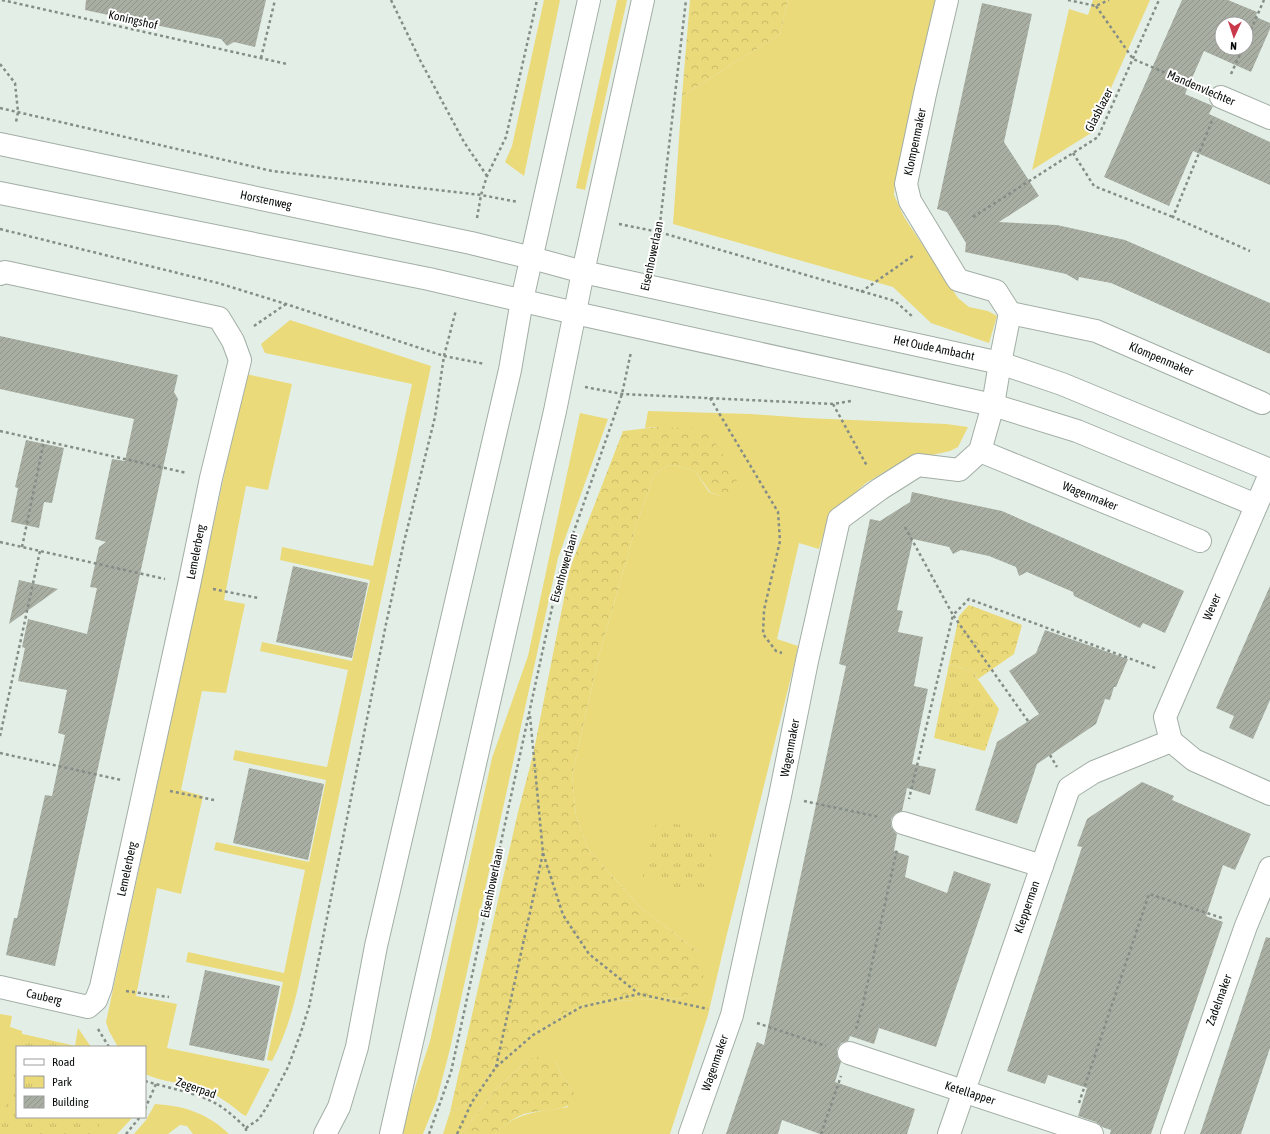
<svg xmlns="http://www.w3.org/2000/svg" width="1270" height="1134" font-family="'Asap Condensed',sans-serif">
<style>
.grass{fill:#ebda7a}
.forest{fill:url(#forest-crowns)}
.park{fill:url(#park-tufts)}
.building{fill:url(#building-hatch);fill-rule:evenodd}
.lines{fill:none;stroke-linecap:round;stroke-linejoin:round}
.minor-casing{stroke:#a2aea5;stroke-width:24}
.major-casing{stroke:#a2aea5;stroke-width:24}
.path{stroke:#858d87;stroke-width:2.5;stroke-dasharray:3 3;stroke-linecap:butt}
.minor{stroke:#fff;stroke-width:22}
.major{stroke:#fff;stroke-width:22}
.labels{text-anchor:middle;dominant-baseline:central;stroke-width:4;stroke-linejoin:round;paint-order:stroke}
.street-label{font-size:12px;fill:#090d0a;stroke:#fff}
</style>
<defs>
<pattern id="forest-crowns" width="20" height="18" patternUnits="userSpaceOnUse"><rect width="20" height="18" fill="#ebda7a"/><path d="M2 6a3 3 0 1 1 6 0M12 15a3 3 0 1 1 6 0" fill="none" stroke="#c8ba68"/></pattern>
<pattern id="park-tufts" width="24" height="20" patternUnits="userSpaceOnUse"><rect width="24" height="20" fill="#ebda7a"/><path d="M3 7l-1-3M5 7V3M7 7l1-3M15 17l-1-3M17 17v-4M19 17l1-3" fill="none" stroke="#c8ba68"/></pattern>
<pattern id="building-hatch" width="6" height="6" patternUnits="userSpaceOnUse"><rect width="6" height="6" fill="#a9aea3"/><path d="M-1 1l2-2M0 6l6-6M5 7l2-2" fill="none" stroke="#90948b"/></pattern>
</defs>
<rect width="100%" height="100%" fill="#e3efe6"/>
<g class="grass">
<polygon points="544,0 560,0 524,176 505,162 512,146"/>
<polygon points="617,0 627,0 585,190 576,188"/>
<polygon points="788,0 937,0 895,181 894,195 904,217 958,298 969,307 988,311 997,316 989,343 931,323 893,287 673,224 682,96 780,34"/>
<polygon points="1093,0 1150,0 1091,133 1032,170 1069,9 1088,15"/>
<path d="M 290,320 L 431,366 L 297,992 C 291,1016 284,1039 272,1061 L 267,1060 L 283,982 L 186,962 L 188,952 L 284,973 L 305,870 L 214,850 L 216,842 L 309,862 L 326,780 L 233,760 L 235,750 L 327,767 L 348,670 L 260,651 L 262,642 L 352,661 L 370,580 L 280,560 L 282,547 L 373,566 L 412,384 L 265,353 L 261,344 Z"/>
<path d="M 246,374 L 292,384 L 268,490 L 246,486 L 224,600 L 245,604 L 226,693 L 202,691 L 181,790 L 203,796 L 181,894 L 157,888 L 136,996 L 177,1004 L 167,1048 L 270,1069 L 246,1116 L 242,1114 C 230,1104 217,1094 202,1089 C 183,1083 163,1082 145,1074 L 145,1047 L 118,1047 L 109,1031 L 106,1022 Z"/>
<path d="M 648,411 L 751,414 L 806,418 L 946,424 L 968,427 L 958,447 L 950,451 L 932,455 L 908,458 L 866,483 L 833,512 L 825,529 L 819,549 L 799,543 L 777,639 L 798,646 L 795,661 L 726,938 L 708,1015 L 670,1134 L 495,1134 C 516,1111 540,1112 568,1107 L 573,1090 L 561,1075 L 556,1062 L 529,1059 L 496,1089 L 461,1134 L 443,1134 L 450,1112 L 472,1102 L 494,1065 L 539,1030 L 567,1012 L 589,1002 L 684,998 L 699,952 L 641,908 L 588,849 L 576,816 L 572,775 L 599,656 L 636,526 L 654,475 L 668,465 L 678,466 L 695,471 L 709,492 L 720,496 L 658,427 L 645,428 Z"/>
<polygon points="580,413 608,419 558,558 450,1049 437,1099 423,1134 400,1134 430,1041 492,758 528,656"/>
<polygon points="0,1014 12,1016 10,1027 22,1031 22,1034 75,1046 78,1028 91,1047 17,1047 17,1117 133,1117 117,1134 0,1134"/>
<path d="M 155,1104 C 185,1106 207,1113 229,1134 L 193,1134 L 187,1126 L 180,1125 L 168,1134 L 134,1134 L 146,1120 Z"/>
</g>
<g class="forest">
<polygon points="690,0 788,0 780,34 682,96"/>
<polygon points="658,427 706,429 735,473 737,483 733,491 720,496 710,492 695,471 678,466 668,465 654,475 636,526 599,656 572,775 576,816 588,849 641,908 699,952 704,980 684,998 589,1002 567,1012 539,1030 494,1065 472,1102 450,1112 518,812 533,755 570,568 623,431"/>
<polygon points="969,605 1022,625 1014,654 978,679 972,671 949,664 959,616"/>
<path d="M 544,1056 L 556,1062 L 561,1075 L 573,1090 L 576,1102 C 559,1112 541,1109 524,1114 C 513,1118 503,1126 495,1134 L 461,1134 L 496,1089 L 529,1059 Z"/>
</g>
<g class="park">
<polygon points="949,664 972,671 999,709 985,751 934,738"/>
<polygon points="657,819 717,834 702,894 642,880"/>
<polygon points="22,1034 75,1046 76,1047 19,1047"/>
<polygon points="17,1055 17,1117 101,1117 97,1134 24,1134 0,1130"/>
</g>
<g class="building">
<polygon points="86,0 266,0 255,47 234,42 227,46 221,39 85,10"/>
<path d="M 1182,0 L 1228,0 L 1257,12 L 1256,17 L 1270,23 L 1270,29 L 1251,72 L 1204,51 L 1185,94 L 1213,106 L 1209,114 L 1270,142 L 1270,185 L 1193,151 L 1169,206 L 1104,177 ZM 1222,24 L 1246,24 L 1246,48 L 1222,48 Z"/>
<polygon points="982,3 1032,14 1004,142 1039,196 999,222 1057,225 1125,240 1270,303 1270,354 1111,283 1079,277 1078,281 1066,274 965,252 966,243 947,212 937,209"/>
<polygon points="0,336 178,375 174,392 178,399 55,966 6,955 14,918 17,918 45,795 52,796 65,735 58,733 67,690 18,681 25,648 22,647 28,619 87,634 97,588 90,587 99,547 106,542 95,539 107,482 112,459 125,461 134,419 0,389"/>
<polygon points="26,440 64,448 52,503 44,502 39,528 11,522 18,488 15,487"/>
<polygon points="912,492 1002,511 1184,591 1165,633 1143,623 1140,628 1074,596 1073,592 1027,572 1019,576 1016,567 989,556 961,550 953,554 949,547 913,539 897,610 903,611 898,632 923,637 914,686 928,689 912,764 936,769 930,795 907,788 902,811 895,814 891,819 891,826 894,831 897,834 894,851 909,856 905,877 947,893 954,871 991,884 936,1047 879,1028 874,1044 850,1036 848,1041 841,1043 837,1049 837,1056 841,1062 835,1082 915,1109 907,1134 820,1134 782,1120 778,1134 726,1134 757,1042 764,1045 846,666 839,664 870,519 880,521 910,502"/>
<polygon points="293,566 368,583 352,658 276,642"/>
<polygon points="19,580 58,589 9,624"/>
<polygon points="1270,586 1270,700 1253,739 1229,728 1234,716 1216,708"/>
<polygon points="1045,630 1128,659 1116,687 1114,687 1110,700 1105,699 1096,724 1037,764 1017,824 975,810 997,742 1039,714 1009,671 1036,653"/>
<polygon points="249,768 324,784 308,860 233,843"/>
<polygon points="1142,782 1174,796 1172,800 1251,834 1235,870 1223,865 1206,916 1223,922 1151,1134 1110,1134 1111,1130 1102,1127 1096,1122 1078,1116 1087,1088 1048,1075 1045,1084 1007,1071 1082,847 1077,846 1087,819"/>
<polygon points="1266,937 1270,938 1270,1048 1241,1134 1200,1134"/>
<polygon points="205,970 280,986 264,1061 189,1045"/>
</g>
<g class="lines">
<defs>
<g id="minor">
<polyline points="1221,97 1270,118"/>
<polyline points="0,144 471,243 532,258 583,272 1000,363 1062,384 1270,470"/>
<polyline points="0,193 429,279 575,313 993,405 1077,431 1256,505"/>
<polyline points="0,274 5,272 219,318 233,341 240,360 211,478 189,585 101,987 96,1000 88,1007 0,987"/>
<polyline points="1010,313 1096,331 1262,403"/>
<polyline points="980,451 1200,541"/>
<polyline points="1171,741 1165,717 1270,474"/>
<polyline points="1171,741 1194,760 1270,794"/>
<polyline points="903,823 1042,866"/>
<polyline points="849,1053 1092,1134"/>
<polyline points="690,1134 732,1015 780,796 807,661 839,519 880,489 918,465 959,470 980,451 993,405 1000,363 1010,313 996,291 958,280 910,201 906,184 925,94 947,0"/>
<polyline points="949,1134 1069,788 1094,772 1171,741"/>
<polyline points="1172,1134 1246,926 1270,868"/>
</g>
<g id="major">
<polyline points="325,1134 339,1107 357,1047 376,946 510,370 522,300 589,0"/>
<polyline points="391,1134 555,411 583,272 643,0"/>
</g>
</defs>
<use href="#minor" class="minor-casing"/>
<use href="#major" class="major-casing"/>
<g class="path">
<polyline points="2,0 287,64"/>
<polyline points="391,0 420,60 464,142 487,176"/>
<polyline points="1068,0 1096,6 1109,0"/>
<polyline points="1096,6 1133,59 1199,87"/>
<polyline points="1246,41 1264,0"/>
<polyline points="261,58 275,0"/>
<polyline points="0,64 15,83 18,112 16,122"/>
<polyline points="1231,74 1243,48"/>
<polyline points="0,108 272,171 481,195 518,202"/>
<polyline points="1212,121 1173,217 1250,251"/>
<polyline points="1073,153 1094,186 1173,217"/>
<polyline points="973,217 1098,137 1159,0"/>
<polyline points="477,218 481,195 487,176 506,137 537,0"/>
<polyline points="619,224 659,232 895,301 913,317"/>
<polyline points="0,229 218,283 286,304 444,356 485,364"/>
<polyline points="652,261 659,232 686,0"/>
<polyline points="861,292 914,255"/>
<polyline points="254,326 286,304"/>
<polyline points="585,387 622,394 833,404 851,401"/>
<polyline points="710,398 778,512 780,541 764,610 763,634 776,651 782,653"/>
<polyline points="833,404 867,466"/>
<polyline points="0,431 187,473"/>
<polyline points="905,527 953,615 909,799"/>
<polyline points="0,542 165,579"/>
<polyline points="22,547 44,441"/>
<polyline points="213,589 258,598"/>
<polyline points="530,716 543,853 563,915 589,954 639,994"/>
<polyline points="1028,721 953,615 969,599 1158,669"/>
<polyline points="0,736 40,551"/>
<polyline points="0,753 121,780"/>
<polyline points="1050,755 1057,767"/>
<polyline points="170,791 214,800"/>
<polyline points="804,801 879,817"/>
<polyline points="126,991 169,997"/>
<polyline points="757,1023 826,1046"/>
<polyline points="98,1029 109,1047"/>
<polyline points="856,1029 863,1004 897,849"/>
<polyline points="496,1067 543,853"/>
<path d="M 145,1081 C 168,1088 195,1092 217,1104 C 228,1111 237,1119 246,1128"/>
<polyline points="1079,1103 1149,894 1222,918"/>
<polyline points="145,1109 156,1084"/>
<polyline points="246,1128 259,1119 268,1105 288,1067 300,1035 309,1007 386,624 404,542 435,417 444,356 456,310"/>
<polyline points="246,1128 246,1134"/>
<polyline points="126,1134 140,1117"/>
<polyline points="429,1134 451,1072 560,571 622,394 631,352"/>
<polyline points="457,1134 472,1102 496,1067 533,1035 581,1007 639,994 708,1009"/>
<polyline points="821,1134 841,1076"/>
</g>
<use href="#minor" class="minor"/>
<use href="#major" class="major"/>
</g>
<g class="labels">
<g class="street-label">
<text transform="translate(133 20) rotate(13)">Koningshof</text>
<text transform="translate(1201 88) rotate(23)">Mandenvlechter</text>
<text transform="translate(1099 110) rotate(-63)">Glasblazer</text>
<text transform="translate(915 142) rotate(-78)">Klompenmaker</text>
<text transform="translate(266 200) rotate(12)">Horstenweg</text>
<text transform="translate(652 256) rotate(-78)">Eisenhowerlaan</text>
<text transform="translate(934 348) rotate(12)">Het Oude Ambacht</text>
<text transform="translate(1161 359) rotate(23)">Klompenmaker</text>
<text transform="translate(1090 496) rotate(22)">Wagenmaker</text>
<text transform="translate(196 552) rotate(-79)">Lemelerberg</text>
<text transform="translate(564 568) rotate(-74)">Eisenhowerlaan</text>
<text transform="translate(1212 607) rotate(-67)">Wever</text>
<text transform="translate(790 748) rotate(-79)">Wagenmaker</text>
<text transform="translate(127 869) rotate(-78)">Lemelerberg</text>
<text transform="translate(492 883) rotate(-78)">Eisenhowerlaan</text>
<text transform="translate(1027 907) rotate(-71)">Klepperman</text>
<text transform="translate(44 997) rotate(13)">Cauberg</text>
<text transform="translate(1219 1000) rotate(-70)">Zadelmaker</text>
<text transform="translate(715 1063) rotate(-71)">Wagenmaker</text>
<text transform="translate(196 1088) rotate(19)">Zegerpad</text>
<text transform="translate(970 1093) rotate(18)">Ketellapper</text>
</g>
</g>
<rect x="16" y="1046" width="130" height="72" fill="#ffffff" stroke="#9d9e9d"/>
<rect x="24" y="1059" width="20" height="6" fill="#ffffff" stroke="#9d9e9d"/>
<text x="52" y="1066" font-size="12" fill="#090d0a">Road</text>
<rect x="24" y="1076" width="20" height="12" fill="url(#park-tufts)" stroke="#9d9e9d"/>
<text x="52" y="1086" font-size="12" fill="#090d0a">Park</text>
<rect x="24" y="1096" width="20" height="12" fill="url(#building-hatch)" stroke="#9d9e9d"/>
<text x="52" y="1106" font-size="12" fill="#090d0a">Building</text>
<g transform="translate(1234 36) rotate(183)"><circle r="19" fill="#ffffff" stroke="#9d9e9d"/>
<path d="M0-3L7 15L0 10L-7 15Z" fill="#c9384b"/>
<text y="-6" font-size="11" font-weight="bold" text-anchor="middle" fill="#090d0a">N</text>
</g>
</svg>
